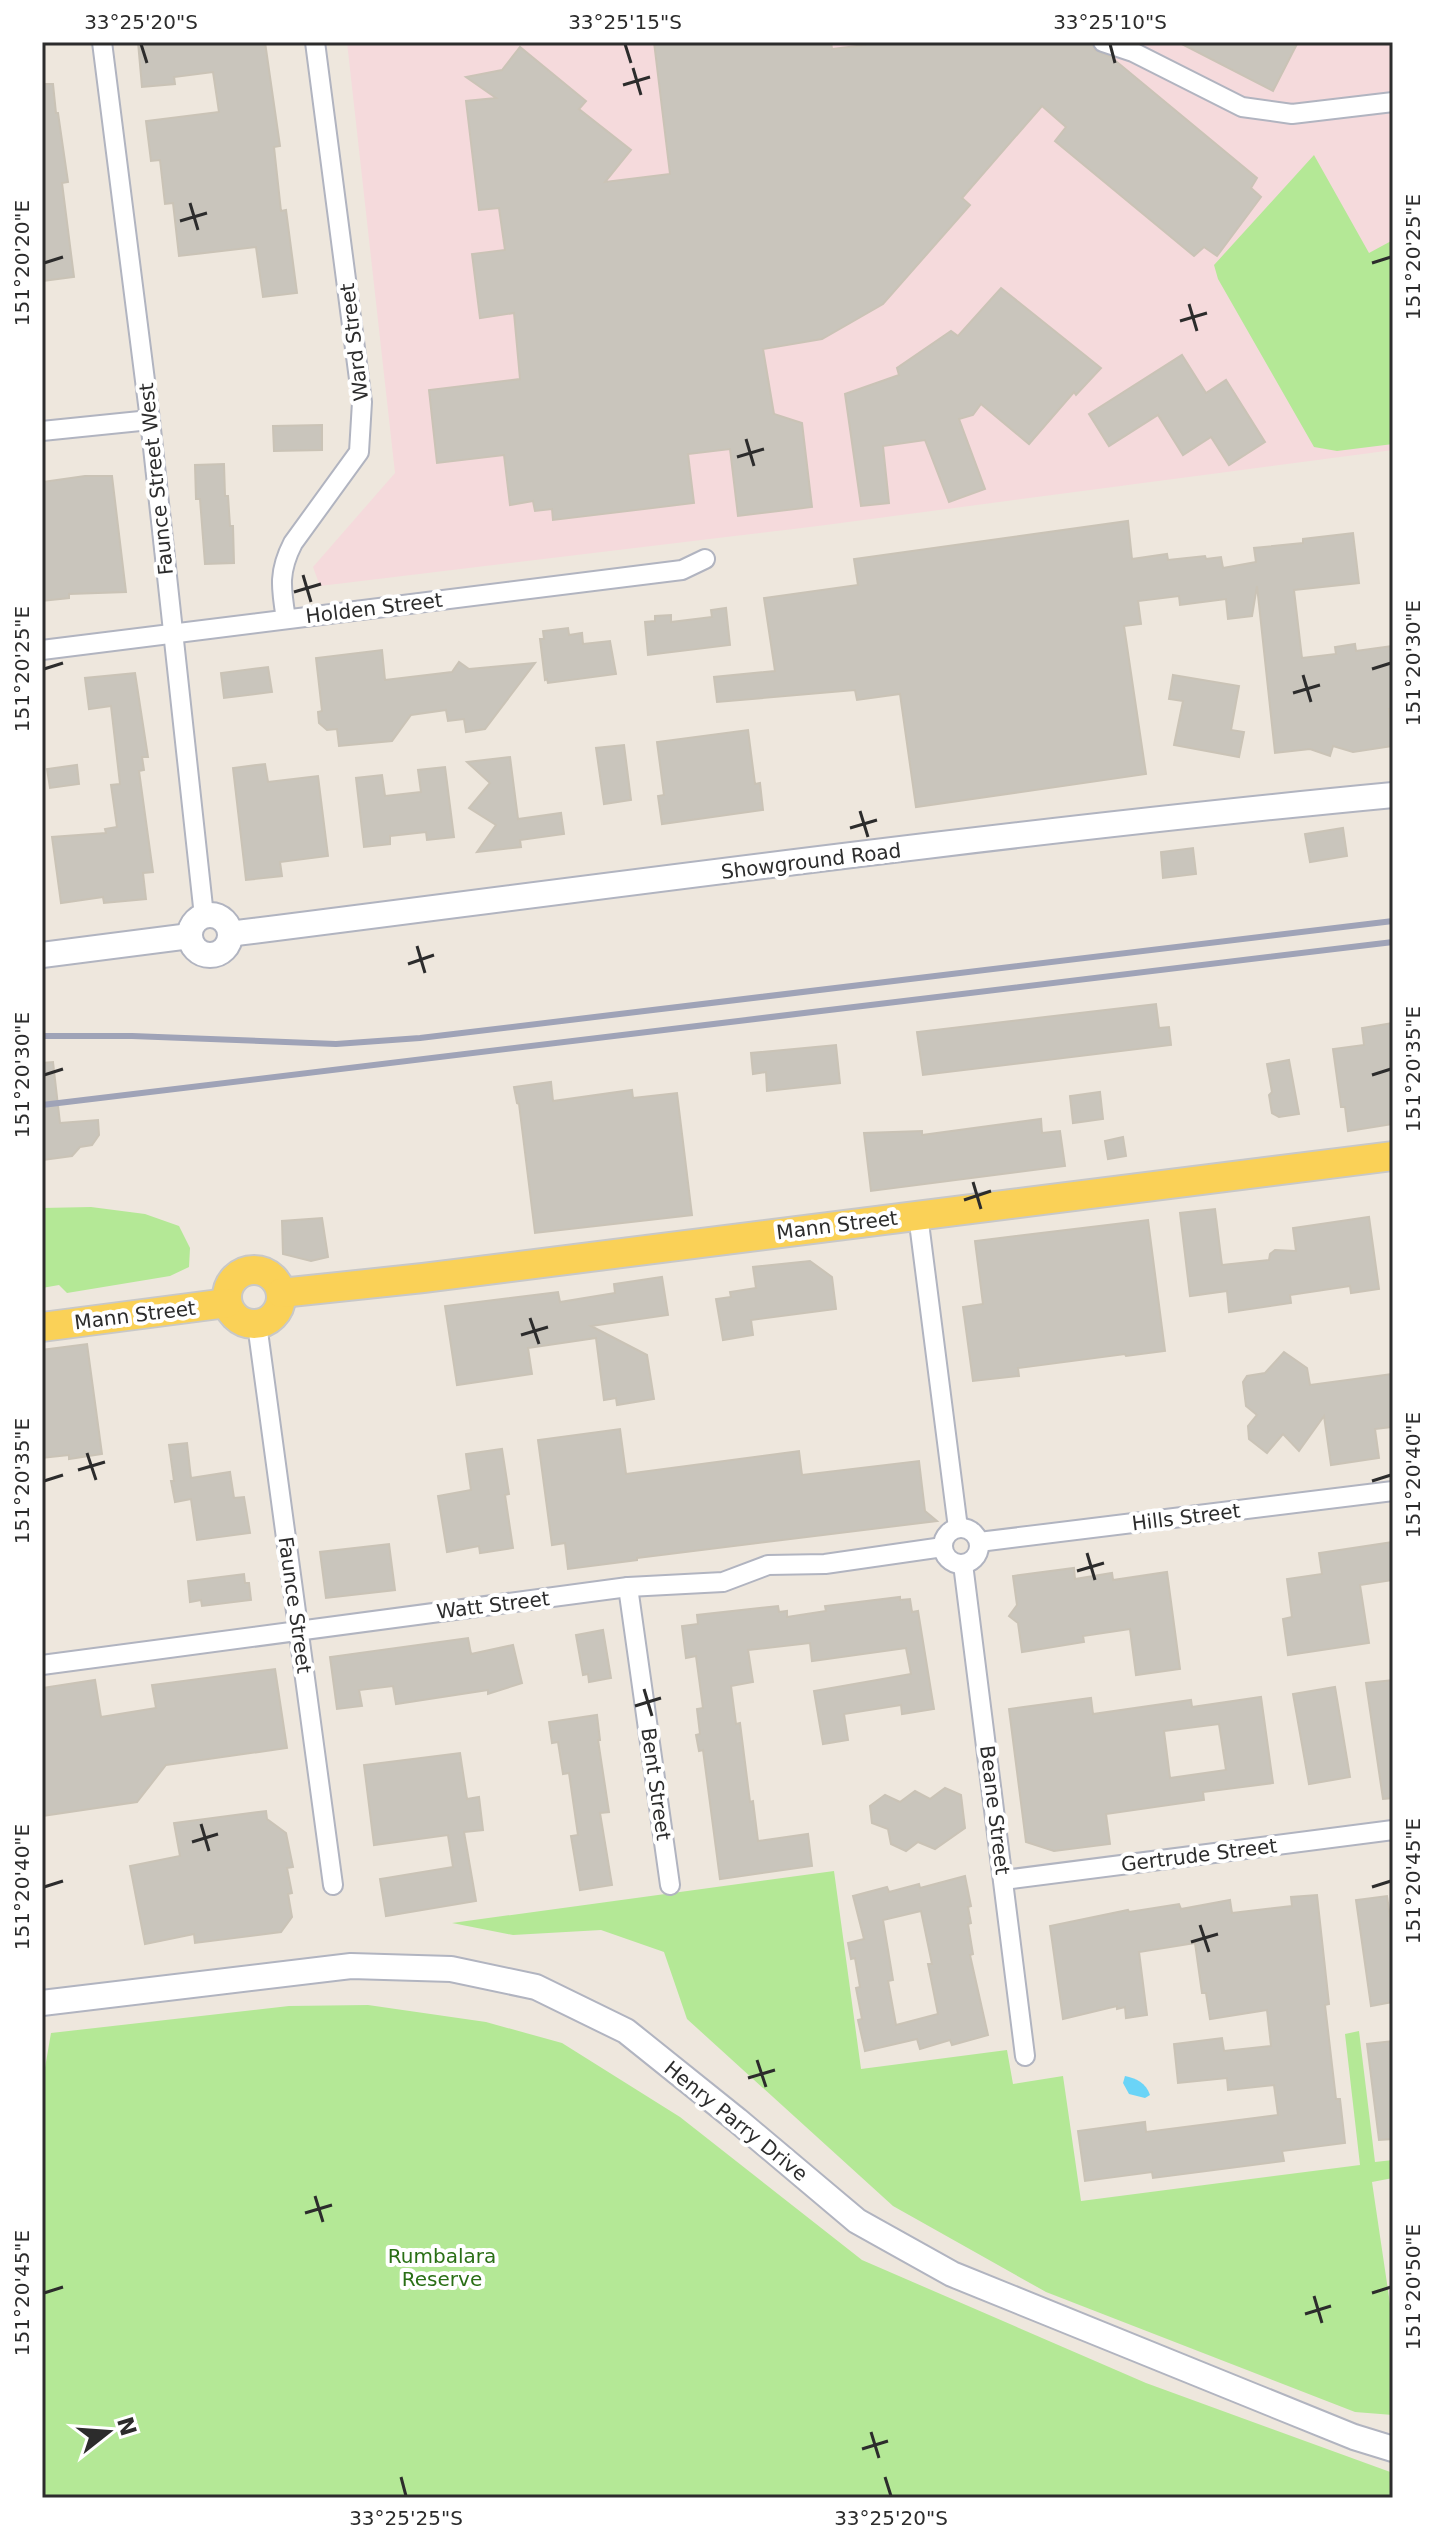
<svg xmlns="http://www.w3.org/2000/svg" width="1435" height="2540" font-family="'DejaVu Sans',sans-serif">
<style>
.medical{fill:#f5dadc}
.green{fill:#b4e896}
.water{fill:#6ad4f7}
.building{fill:#c9c5bc;stroke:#cac3b6;stroke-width:2;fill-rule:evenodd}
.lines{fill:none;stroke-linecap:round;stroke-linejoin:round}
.street-casing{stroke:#b1b4c0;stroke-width:22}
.secondary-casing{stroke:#b1b4c0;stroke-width:28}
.primary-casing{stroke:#c8c8c8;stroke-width:32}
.street{stroke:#fff;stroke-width:18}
.secondary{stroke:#fff;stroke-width:24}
.primary{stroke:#fad157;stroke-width:28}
.rail{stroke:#9fa3b7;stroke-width:6}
.ticks{fill:none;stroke:#2c2c2c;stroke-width:3}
.labels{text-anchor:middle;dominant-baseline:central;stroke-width:8;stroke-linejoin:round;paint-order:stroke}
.street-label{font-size:20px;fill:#2c2c2c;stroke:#fff}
.park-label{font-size:20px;fill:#2a6f16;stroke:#fff}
.neatline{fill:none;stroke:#2c2c2c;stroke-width:3}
.ticks-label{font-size:20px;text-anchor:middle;fill:#2c2c2c}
</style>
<rect width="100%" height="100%" fill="#eee7dd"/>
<polygon class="medical" points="347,42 1393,42 1393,450 818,526 320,586 313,567 395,473"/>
<g class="green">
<polygon points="1314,155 1369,253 1393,240 1393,444 1337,451 1314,447 1218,279 1214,265"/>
<polygon points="91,1207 145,1214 179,1226 190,1248 189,1267 170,1276 67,1293 59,1285 42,1288 42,1208"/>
<polygon points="834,1871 861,2069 1007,2050 1013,2084 1063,2076 1081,2201 1360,2165 1345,2034 1359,2031 1375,2162 1393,2160 1393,2178 1372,2182 1393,2324 1393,2415 1355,2412 1046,2292 893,2206 687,2019 664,1952 601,1930 513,1935 452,1923"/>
<polygon points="368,2005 486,2022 562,2043 680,2117 862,2260 1146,2383 1393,2473 1393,2498 42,2498 42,2085 51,2033 289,2006"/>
</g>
<path class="water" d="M 1125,2076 C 1136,2078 1146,2083 1150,2095 L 1145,2098 L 1129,2094 L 1123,2083 Z"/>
<g class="building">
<polygon points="138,42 265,42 280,146 274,147 281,211 286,210 297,293 263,297 256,247 179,256 173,203 165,204 160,160 151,161 146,121 219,112 213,72 174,77 175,84 142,87"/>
<polygon points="654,42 831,42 832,49 865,45 867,42 1091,42 1095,50 1111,57 1257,178 1251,188 1261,197 1217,256 1204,247 1194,256 1055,141 1066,127 1042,106 962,198 970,205 883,304 822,339 763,349 774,414 802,423 812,507 738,516 730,449 688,454 694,503 553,520 552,509 535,511 533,501 510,505 504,455 437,463 429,390 520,379 514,313 480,318 472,254 505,250 499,208 479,210 466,101 496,98 466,77 502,70 520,47 586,101 579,109 631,150 605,182 670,174"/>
<polygon points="1178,42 1298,42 1273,91"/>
<polygon points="42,84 53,84 56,113 58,113 68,182 62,183 74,277 42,281"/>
<polygon points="1001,288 1101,368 1076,395 1074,392 1029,444 981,404 973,415 959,419 985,489 949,502 925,440 883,446 889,503 861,506 845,394 899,375 897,368 951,331 958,336"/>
<polygon points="1182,355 1206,393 1226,380 1265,442 1229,465 1211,437 1183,455 1158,415 1109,446 1089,414"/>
<polygon points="322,425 322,450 274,451 273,426"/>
<polygon points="224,464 225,496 228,496 230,526 233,526 234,563 205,564 200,499 196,499 195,465"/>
<polygon points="85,476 112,476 126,592 69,594 69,598 42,601 42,482"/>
<polygon points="1128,521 1132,559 1167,554 1168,560 1205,556 1206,559 1221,557 1223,568 1256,562 1254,548 1303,543 1303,539 1353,533 1359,583 1294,590 1302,658 1336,654 1335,647 1355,644 1356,651 1393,646 1393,708 1389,709 1393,746 1353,752 1333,746 1330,756 1310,749 1275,753 1257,586 1252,616 1228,619 1226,599 1180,605 1179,596 1138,601 1141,624 1124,626 1146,774 916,807 900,694 857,700 855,690 717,702 714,677 775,671 764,598 858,585 854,559"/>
<polygon points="726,608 730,645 648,655 645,622 655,621 655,616 671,615 671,622 712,617 711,610"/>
<polygon points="568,628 569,635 582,633 583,644 610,641 616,674 548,683 547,679 545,680 540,639 544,639 543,631"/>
<polygon points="382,650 385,680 452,672 459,662 469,669 535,663 485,729 466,732 464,719 448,721 446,710 411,715 392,741 339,746 337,729 327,730 319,723 318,712 322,711 316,658"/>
<polygon points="268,667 272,692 224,698 221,673"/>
<polygon points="135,673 148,757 142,757 144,770 139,771 153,872 143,873 146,899 104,903 103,897 61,903 52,837 106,833 105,829 117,827 111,785 120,784 111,706 89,709 85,678"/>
<polygon points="1173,675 1239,686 1231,730 1244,732 1239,757 1174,745 1183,701 1169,699"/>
<polygon points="748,730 755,784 760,783 763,810 662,824 658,796 664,795 657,742"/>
<polygon points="624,745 631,800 604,804 596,748"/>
<polygon points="510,757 518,819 561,813 564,834 520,840 521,847 477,852 496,825 469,808 490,783 467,762"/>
<polygon points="265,764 268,782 318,776 328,856 280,862 282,876 246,880 233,768"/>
<polygon points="77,765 79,784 50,788 47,769"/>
<polygon points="445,767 454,837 427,840 426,832 390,836 390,844 364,847 356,778 382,775 385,796 421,792 418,770"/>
<polygon points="1343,828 1347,856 1310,862 1305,834"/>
<polygon points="1193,848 1196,874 1163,878 1161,852"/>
<polygon points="1156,1004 1159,1028 1169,1027 1171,1045 923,1075 917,1032"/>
<polygon points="1393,1023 1393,1124 1348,1131 1345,1107 1341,1107 1333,1049 1364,1045 1362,1028"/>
<polygon points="836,1045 840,1083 767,1091 766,1072 753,1074 751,1053"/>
<polygon points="1289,1060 1299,1114 1279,1117 1272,1113 1269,1095 1272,1092 1267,1064"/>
<polygon points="53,1062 60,1123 98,1120 99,1135 92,1145 80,1147 72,1156 42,1160 42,1063"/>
<polygon points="551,1082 553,1101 632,1090 633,1098 677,1093 692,1215 535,1233 519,1104 517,1103 514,1087"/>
<polygon points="1100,1092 1103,1119 1073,1123 1070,1096"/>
<polygon points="1041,1119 1042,1133 1060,1131 1065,1166 871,1191 864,1133 922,1131 922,1135"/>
<polygon points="1123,1137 1126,1156 1108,1159 1105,1141"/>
<polygon points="1215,1209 1222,1265 1269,1260 1270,1254 1275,1250 1296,1251 1293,1228 1369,1217 1379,1289 1351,1293 1350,1286 1290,1295 1291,1303 1229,1312 1227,1291 1190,1296 1180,1213"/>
<polygon points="322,1218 328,1257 311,1261 283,1254 282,1221"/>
<polygon points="1148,1220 1165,1351 1126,1356 1125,1354 1018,1368 1019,1376 973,1381 963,1307 983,1304 975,1241"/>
<polygon points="810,1261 832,1277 836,1309 751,1320 753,1335 723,1340 716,1299 731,1297 730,1292 756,1288 753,1267"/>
<polygon points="662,1277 668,1315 591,1326 647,1355 654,1399 617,1405 616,1398 604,1400 596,1338 528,1348 532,1374 457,1385 445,1306 558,1292 560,1302 615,1293 614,1284"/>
<polygon points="87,1344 102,1454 69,1459 69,1455 42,1458 42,1350"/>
<polygon points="1284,1352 1307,1368 1310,1385 1393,1374 1393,1423 1391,1424 1391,1427 1375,1429 1379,1458 1331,1465 1324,1416 1299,1451 1283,1434 1267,1453 1249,1439 1248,1426 1257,1415 1246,1406 1243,1382 1247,1376 1265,1373"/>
<polygon points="620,1429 626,1474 799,1451 802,1475 919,1461 925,1511 937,1521 637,1558 637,1560 568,1569 565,1543 552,1545 538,1440"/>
<polygon points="187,1443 191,1478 230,1472 234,1498 244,1497 250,1533 197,1540 191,1499 175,1502 171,1481 174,1481 169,1445"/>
<polygon points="502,1449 509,1494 505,1495 513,1548 480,1553 479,1546 447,1552 438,1496 471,1490 466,1454"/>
<polygon points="1393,1542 1393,1580 1360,1585 1369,1643 1288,1655 1283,1619 1292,1617 1287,1579 1322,1574 1319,1553"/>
<polygon points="389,1544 395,1590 326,1598 320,1552"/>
<polygon points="1074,1568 1075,1579 1112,1573 1113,1580 1167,1572 1180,1669 1136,1675 1130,1629 1083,1636 1084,1642 1022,1652 1018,1623 1009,1616 1017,1605 1013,1576"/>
<polygon points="244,1574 245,1583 249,1583 251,1600 202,1606 201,1600 190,1602 188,1581"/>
<polygon points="900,1597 900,1600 910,1599 912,1612 918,1611 934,1709 902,1714 901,1705 844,1714 848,1740 823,1744 814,1691 911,1674 906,1648 812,1661 810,1643 748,1650 753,1682 731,1686 736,1724 740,1723 750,1802 753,1801 758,1841 808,1834 812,1866 720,1879 703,1750 699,1751 696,1735 700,1734 697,1709 703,1708 696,1656 686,1658 682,1626 698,1624 697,1615 778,1606 779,1612 787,1611 787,1617 826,1611 825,1606"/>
<polygon points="603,1630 611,1678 589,1682 588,1674 583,1675 576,1635"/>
<polygon points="468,1638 471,1654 513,1645 522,1683 488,1694 488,1690 396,1704 393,1686 359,1690 362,1706 337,1709 330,1657"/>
<polygon points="275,1669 287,1748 166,1765 137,1802 42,1816 42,1688 95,1680 101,1717 156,1708 152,1685"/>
<polygon points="1393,1680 1393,1798 1383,1799 1366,1683"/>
<polygon points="1335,1687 1350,1777 1309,1784 1293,1694"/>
<path d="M 1261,1697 L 1273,1783 L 1203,1792 L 1204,1800 L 1106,1814 L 1110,1844 L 1054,1851 L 1026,1842 L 1009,1709 L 1091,1698 L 1093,1714 L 1191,1700 L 1192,1707 ZM 1219,1724 L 1226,1770 L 1170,1778 L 1164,1731 Z"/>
<polygon points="597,1715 600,1740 598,1740 609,1812 600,1813 612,1885 580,1890 571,1836 578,1835 569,1773 563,1774 558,1742 552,1743 549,1722"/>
<polygon points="460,1753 467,1799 479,1797 483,1830 464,1832 476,1901 386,1916 380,1879 453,1867 448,1835 374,1845 364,1765"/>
<polygon points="945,1788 961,1795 965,1828 935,1849 918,1842 906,1851 891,1844 888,1829 872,1823 870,1806 885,1795 900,1802 915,1791 930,1799"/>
<polygon points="266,1811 267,1819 286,1833 293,1867 287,1868 292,1893 288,1894 292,1917 281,1932 195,1943 194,1934 145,1944 130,1866 180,1856 174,1823"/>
<path d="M 965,1876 L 971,1906 L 968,1907 L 971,1923 L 968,1924 L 973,1954 L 970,1955 L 988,2035 L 952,2045 L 950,2040 L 920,2049 L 917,2039 L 865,2051 L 858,2020 L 862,2019 L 856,1988 L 860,1987 L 855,1958 L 851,1959 L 848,1943 L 864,1939 L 853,1896 L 887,1887 L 889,1892 L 919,1884 L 920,1888 ZM 921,1911 L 932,1964 L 928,1964 L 938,2014 L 896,2025 L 888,1981 L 893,1980 L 883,1920 Z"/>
<polygon points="1317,1895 1329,2004 1325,2005 1336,2099 1340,2099 1345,2143 1282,2151 1284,2161 1153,2178 1152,2172 1085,2181 1078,2131 1145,2122 1146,2132 1278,2115 1274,2085 1228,2090 1227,2078 1178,2083 1174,2044 1222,2038 1224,2051 1271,2046 1267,2010 1210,2019 1206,1993 1202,1993 1195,1943 1139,1952 1147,2015 1126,2018 1125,2007 1117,2009 1117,2006 1063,2019 1050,1926 1128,1910 1129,1912 1179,1904 1181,1909 1230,1900 1232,1913 1292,1906 1291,1897"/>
<polygon points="1387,1896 1393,1938 1393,2002 1371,2006 1356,1900"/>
<polygon points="1393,2041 1393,2139 1379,2140 1367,2044"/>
</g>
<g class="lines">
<defs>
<g id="street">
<polyline points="102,42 150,420 204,916"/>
<polyline points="1103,42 1133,52 1242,107 1292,114 1393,102"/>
<polyline points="42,431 150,420"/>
<path d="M 286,619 C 281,588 278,572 293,543 L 359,452 L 362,402 L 315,42"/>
<polyline points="42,650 682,570 705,559"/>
<polyline points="918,1215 958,1528"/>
<polyline points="257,1324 333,1885"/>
<circle cx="961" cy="1546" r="18"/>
<polyline points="979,1542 1393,1491"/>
<polyline points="963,1564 1025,2056"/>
<polyline points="628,1587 670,1885"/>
<polyline points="42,1665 628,1587 723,1582 768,1565 825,1564 943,1547"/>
<polyline points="1004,1880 1393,1830"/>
</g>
<g id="secondary">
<circle cx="210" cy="935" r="20"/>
<path d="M 230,934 C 617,885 1004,832 1393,795"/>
<polyline points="42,955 190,936"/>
<polyline points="42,2003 351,1966 451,1969 536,1987 626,2031 737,2120 857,2221 952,2274 1354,2437 1393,2449"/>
</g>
<g id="primary">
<circle cx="254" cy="1297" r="27"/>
<polyline points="281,1293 423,1278 1393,1156"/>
<polyline points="42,1327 227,1303"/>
</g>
</defs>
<use href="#street" class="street-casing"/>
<use href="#secondary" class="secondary-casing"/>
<use href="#primary" class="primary-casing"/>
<use href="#street" class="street"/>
<use href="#secondary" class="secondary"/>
<use href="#primary" class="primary"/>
<g class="rail">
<polyline points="42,1036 132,1036 336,1044 420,1038 1393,921"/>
<polyline points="42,1105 1393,942"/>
</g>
</g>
<path class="ticks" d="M 141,44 L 147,63M 625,44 L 631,63M 1110,44 L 1115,63M 633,68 L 641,95M 623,85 L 650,77M 190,203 L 198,230M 180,221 L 207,213M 44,263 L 63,257M 1372,263 L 1391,257M 1189,304 L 1197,331M 1180,321 L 1207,313M 746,439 L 754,466M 737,457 L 764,449M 303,575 L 311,602M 294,592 L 321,584M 44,669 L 63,663M 1372,669 L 1391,663M 1303,675 L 1311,702M 1293,693 L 1320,685M 860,811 L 868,837M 850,828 L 877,820M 417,946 L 425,973M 408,964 L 434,955M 44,1075 L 63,1069M 1372,1075 L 1391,1069M 973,1182 L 981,1209M 964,1200 L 991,1191M 530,1318 L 539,1344M 521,1335 L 548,1327M 87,1453 L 96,1480M 78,1470 L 105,1462M 44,1481 L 63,1475M 1372,1481 L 1391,1475M 1087,1553 L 1095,1580M 1077,1571 L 1104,1563M 644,1689 L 652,1716M 635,1706 L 661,1698M 201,1824 L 209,1851M 192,1842 L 218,1834M 44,1887 L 63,1881M 1372,1887 L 1391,1881M 1200,1925 L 1209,1952M 1191,1942 L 1218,1934M 757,2060 L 766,2087M 748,2078 L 775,2070M 315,2196 L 323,2222M 305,2213 L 332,2205M 44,2293 L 63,2287M 1372,2293 L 1391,2287M 1314,2296 L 1322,2323M 1305,2314 L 1331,2306M 871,2432 L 879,2458M 862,2449 L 888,2441M 401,2477 L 406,2496M 885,2477 L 891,2496"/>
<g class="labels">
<g class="street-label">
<text transform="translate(354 342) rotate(-97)">Ward Street</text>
<text transform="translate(156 479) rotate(-96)">Faunce Street West</text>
<text transform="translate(374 608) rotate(-7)">Holden Street</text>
<text transform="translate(811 861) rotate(-7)">Showground Road</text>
<text transform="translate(837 1225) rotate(-7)">Mann Street</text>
<text transform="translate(135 1315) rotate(-7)">Mann Street</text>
<text transform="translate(1186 1517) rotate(-7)">Hills Street</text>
<text transform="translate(295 1605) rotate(82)">Faunce Street</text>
<text transform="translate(493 1605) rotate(-7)">Watt Street</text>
<text transform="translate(656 1784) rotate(82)">Bent Street</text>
<text transform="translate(995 1810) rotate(83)">Beane Street</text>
<text transform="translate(1199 1855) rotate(-7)">Gertrude Street</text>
<text transform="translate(736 2121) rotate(39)">Henry Parry Drive</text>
</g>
<g class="park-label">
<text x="442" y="2256">Rumbalara<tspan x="442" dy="23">Reserve</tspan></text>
</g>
</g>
<rect width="1435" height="2540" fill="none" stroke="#ffffff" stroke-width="88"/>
<g transform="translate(108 2432) rotate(73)" stroke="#ffffff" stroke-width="6" paint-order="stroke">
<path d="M0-6L14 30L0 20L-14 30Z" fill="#2c2c2c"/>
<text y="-12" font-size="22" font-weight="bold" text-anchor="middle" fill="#2c2c2c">N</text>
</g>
<rect x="44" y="44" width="1347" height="2452" class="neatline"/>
<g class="ticks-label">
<text x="141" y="29">33°25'20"S</text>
<text x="625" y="29">33°25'15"S</text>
<text x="1110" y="29">33°25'10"S</text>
<text transform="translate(1413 257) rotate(-90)" y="7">151°20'25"E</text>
<text transform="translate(22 263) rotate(-90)" y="7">151°20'20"E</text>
<text transform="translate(1413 663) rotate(-90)" y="7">151°20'30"E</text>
<text transform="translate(22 669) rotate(-90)" y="7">151°20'25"E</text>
<text transform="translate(1413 1069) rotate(-90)" y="7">151°20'35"E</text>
<text transform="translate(22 1075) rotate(-90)" y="7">151°20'30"E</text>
<text transform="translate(1413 1475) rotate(-90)" y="7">151°20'40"E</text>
<text transform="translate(22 1481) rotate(-90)" y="7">151°20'35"E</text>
<text transform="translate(1413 1881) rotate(-90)" y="7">151°20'45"E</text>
<text transform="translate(22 1887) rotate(-90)" y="7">151°20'40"E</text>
<text transform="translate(1413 2287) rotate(-90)" y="7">151°20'50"E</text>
<text transform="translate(22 2293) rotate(-90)" y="7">151°20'45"E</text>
<text x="406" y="2525">33°25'25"S</text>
<text x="891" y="2525">33°25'20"S</text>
</g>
</svg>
